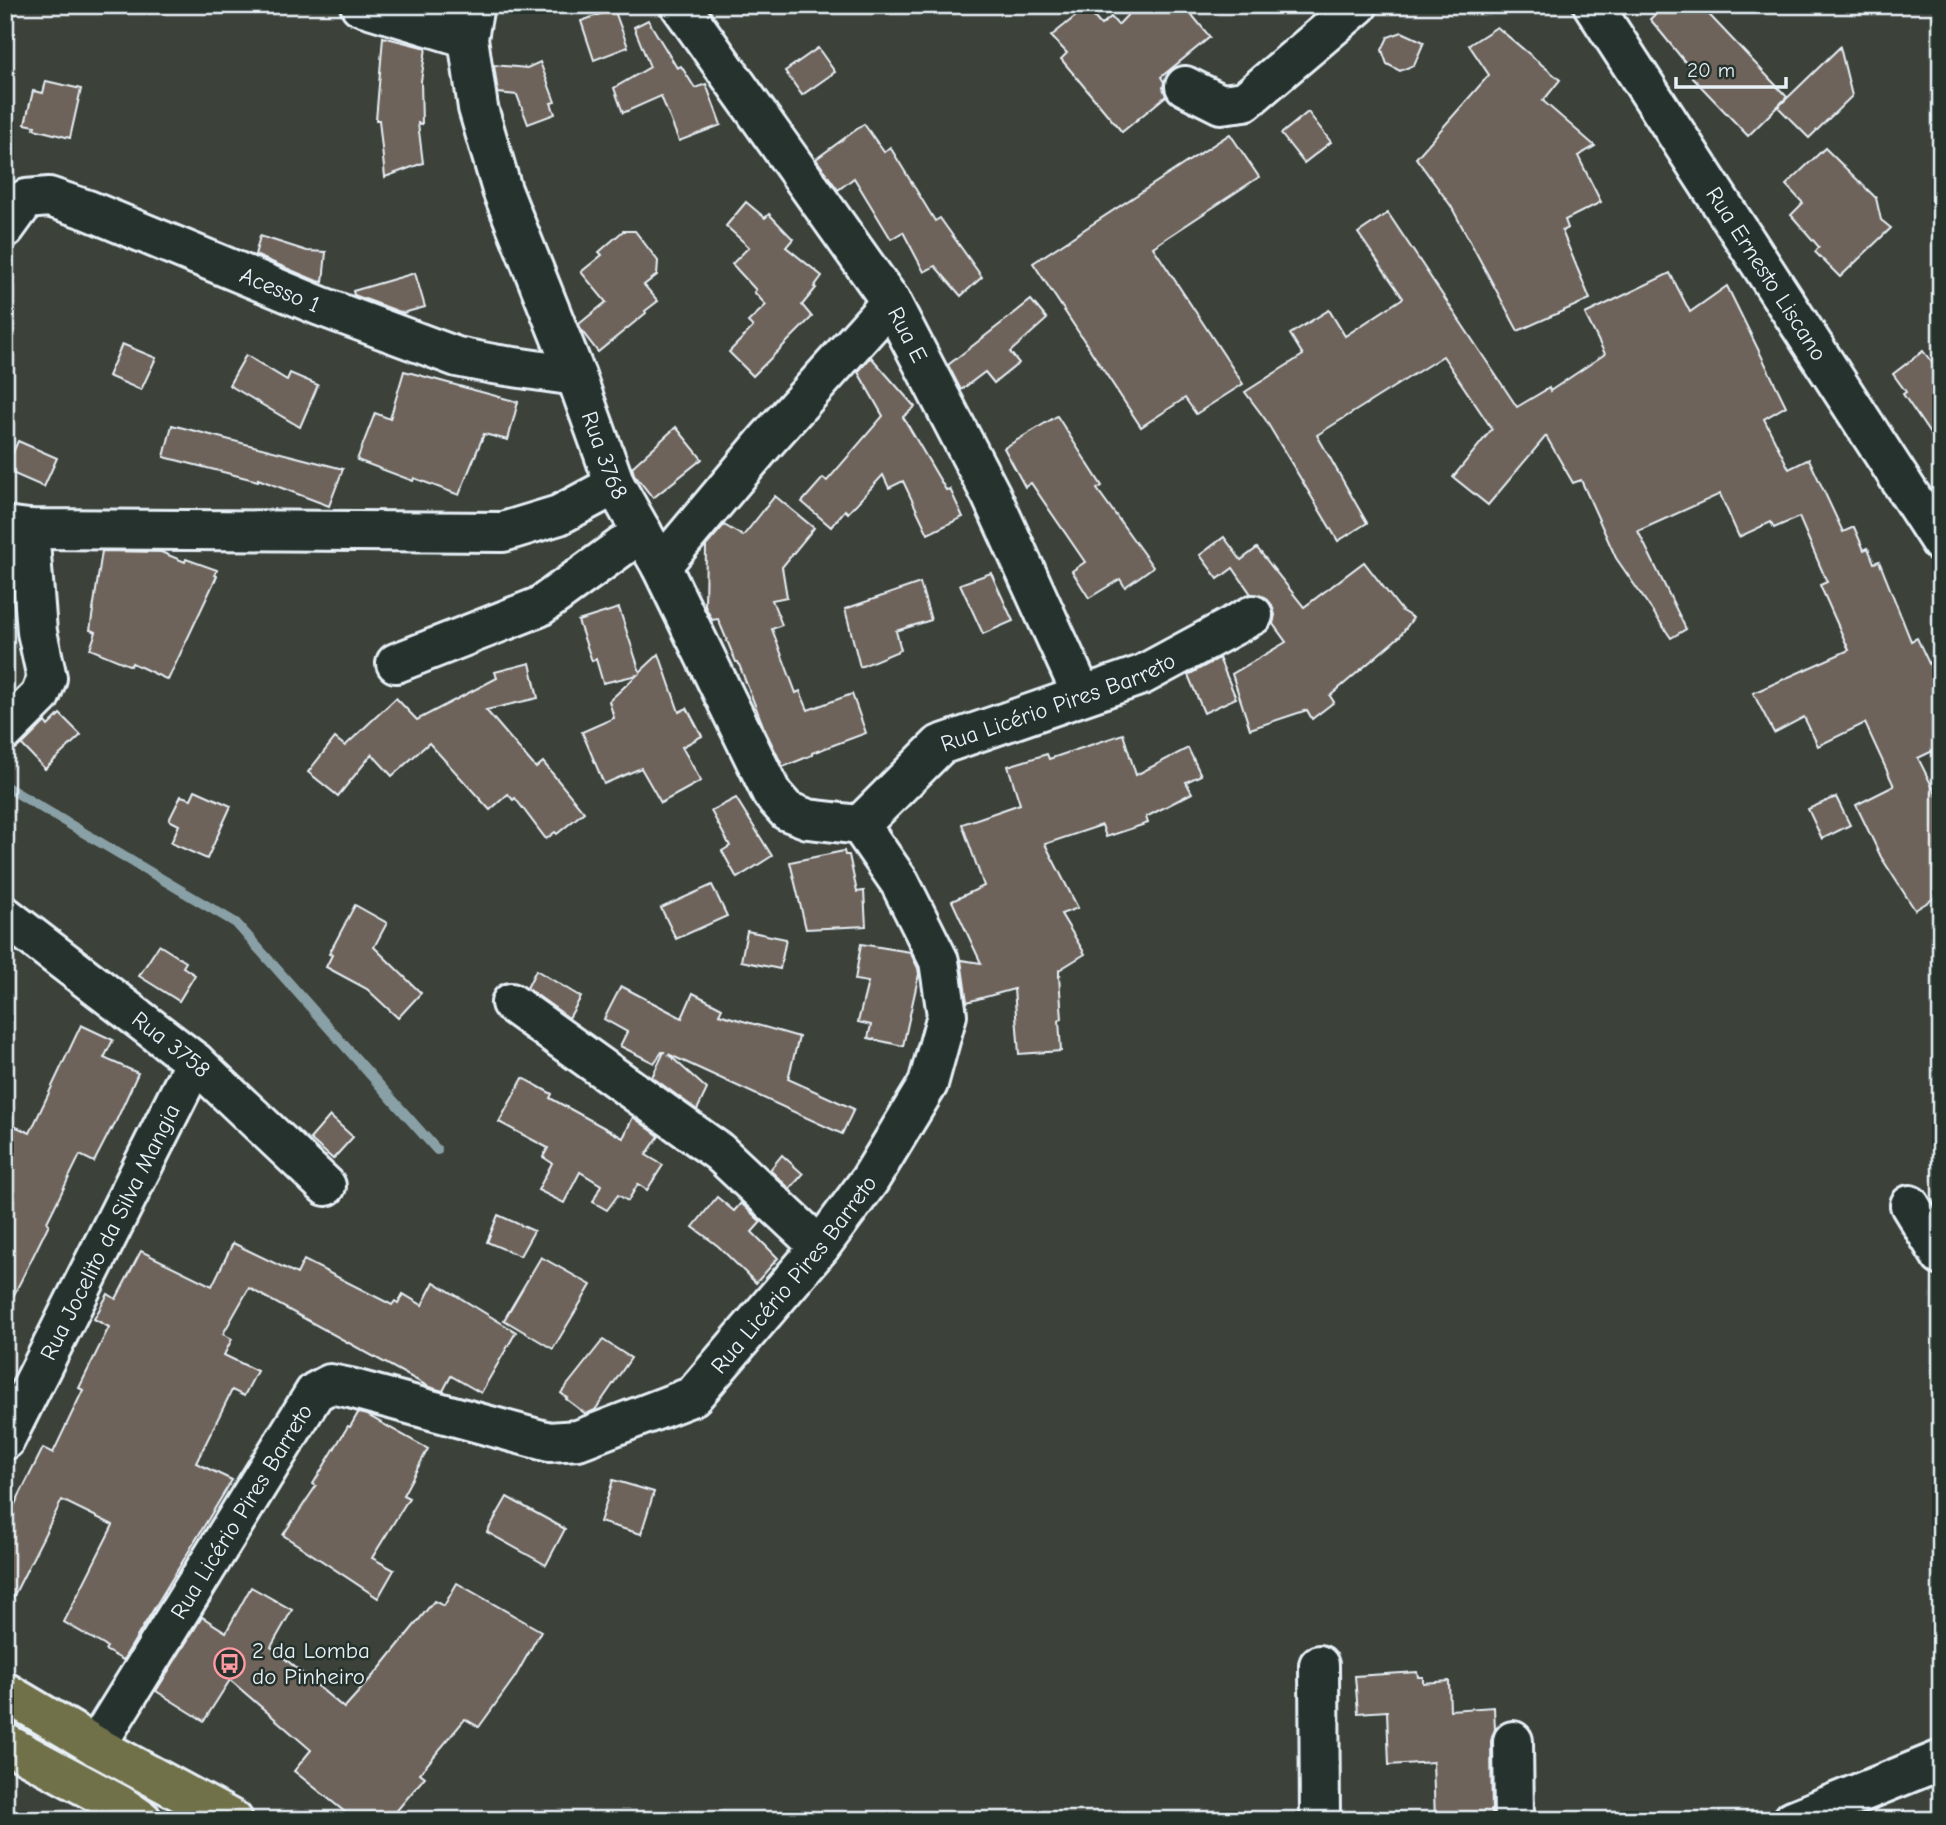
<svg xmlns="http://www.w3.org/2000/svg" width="1946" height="1825" font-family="'Comic Neue',sans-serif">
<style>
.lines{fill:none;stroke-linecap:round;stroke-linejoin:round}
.stream{stroke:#89a1a6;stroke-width:10}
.building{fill:#6e635a;stroke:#e8f1f8;stroke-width:2}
.minor-casing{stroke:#e8f1f8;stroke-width:44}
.major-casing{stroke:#e8f1f8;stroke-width:44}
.minor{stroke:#26332d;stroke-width:38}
.major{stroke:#70704a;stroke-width:38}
.labels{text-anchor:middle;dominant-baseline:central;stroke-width:5;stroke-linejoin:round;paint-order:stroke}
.street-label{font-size:23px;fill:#e8f1f8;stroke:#26332d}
.poi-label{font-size:23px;fill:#e8f1f8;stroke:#26332d;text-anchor:start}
</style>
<rect width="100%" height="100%" fill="#3c413a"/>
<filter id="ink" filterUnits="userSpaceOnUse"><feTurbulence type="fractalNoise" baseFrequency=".0143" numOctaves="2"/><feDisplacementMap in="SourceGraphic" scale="14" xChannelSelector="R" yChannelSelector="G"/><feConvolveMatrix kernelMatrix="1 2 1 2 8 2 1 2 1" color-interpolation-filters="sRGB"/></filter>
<g filter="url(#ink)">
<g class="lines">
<polyline class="stream" points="5,786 236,923 437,1150"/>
</g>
<g class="building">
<polygon points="1137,5 1184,5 1210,37 1161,77 1164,82 1163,88 1166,96 1122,132 1061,59 1067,53 1051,36 1086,8 1101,25 1111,17 1118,25"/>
<polygon points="1666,5 1700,5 1787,97 1748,136 1691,76 1694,73 1650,19"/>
<polygon points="614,9 628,47 594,60 581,21"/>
<polygon points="648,20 677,68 681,66 695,88 706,84 721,125 679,141 661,96 623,113 614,88 650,67 634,27"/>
<polygon points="1497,27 1560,80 1543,101 1595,146 1578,156 1601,202 1565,220 1568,228 1562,231 1590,299 1518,331 1451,206 1416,158 1489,75 1469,45"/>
<polygon points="1402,32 1424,42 1414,65 1400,71 1387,64 1382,50 1388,37"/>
<polygon points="383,37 426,48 421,81 422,124 418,123 423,163 385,177 379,120 376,120"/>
<polygon points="1840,47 1852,96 1809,138 1778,107"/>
<polygon points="818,48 835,72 802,95 785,71"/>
<polygon points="540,62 555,102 551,103 555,114 528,124 517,95 498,93 494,65 527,68"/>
<polygon points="46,81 81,89 70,138 34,129 35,126 25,124 33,91 43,93"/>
<polygon points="1308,112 1331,142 1304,163 1281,134"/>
<polygon points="864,124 884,152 890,147 935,221 940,218 982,277 961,296 935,266 924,272 903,232 891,239 854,178 838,190 816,159"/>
<polygon points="1230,134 1259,177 1153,247 1243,384 1196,414 1185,398 1141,427 1033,263"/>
<polygon points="1825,148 1876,198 1881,220 1891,228 1840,277 1815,252 1819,247 1791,215 1803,203 1786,185"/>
<polygon points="746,202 765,218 769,214 793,239 786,247 822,276 814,287 816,288 802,305 812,317 753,376 729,352 753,327 748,322 766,305 754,292 756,290 732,264 749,247 726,226"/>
<polygon points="1388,213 1517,407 1549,388 1550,391 1605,354 1585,314 1670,273 1690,312 1727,286 1786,406 1764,419 1789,469 1809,459 1843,532 1854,527 1864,550 1868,548 1874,563 1879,561 1911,641 1917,638 1941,689 1941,747 1918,758 1941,804 1941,894 1915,910 1881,857 1856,805 1894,786 1865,723 1818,746 1804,717 1774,733 1753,693 1849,650 1820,585 1827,582 1799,517 1774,528 1771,522 1739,537 1720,494 1638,531 1686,629 1671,638 1616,558 1581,480 1573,483 1546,436 1488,505 1453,477 1492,429 1443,356 1317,435 1367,523 1338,541 1265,419 1245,392 1303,355 1290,334 1329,310 1345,336 1403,298 1358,233"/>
<polygon points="623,231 635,231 658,261 657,275 644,285 658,301 645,311 646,313 598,352 581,330 579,324 606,302 581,272 602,255 599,252"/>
<polygon points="260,236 307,251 326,252 323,282 317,281 255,255"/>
<polygon points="415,273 425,307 403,313 354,295 353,291"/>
<polygon points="1031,300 1047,319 1010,352 1019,363 994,383 985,372 961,390 948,365"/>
<polygon points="122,344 156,358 141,390 108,376"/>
<polygon points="1923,351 1941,374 1941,450 1903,394 1906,392 1893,374"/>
<polygon points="246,355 287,380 290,373 318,385 300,427 229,385"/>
<polygon points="871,357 915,407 903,417 946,490 950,489 963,517 928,534 903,481 889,488 883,475 848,513 845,510 831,527 802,502 823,478 827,481 883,416 858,372"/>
<polygon points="404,371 518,402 508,440 484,434 459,495 414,478 413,481 357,460 375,413 390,419"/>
<polygon points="1057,416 1102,486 1097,489 1153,567 1125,587 1120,579 1089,598 1072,571 1085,562 1031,483 1025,487 1004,448"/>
<polygon points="172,425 343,469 329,506 258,479 258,481 164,457"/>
<polygon points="676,427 702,459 653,498 634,474 632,467"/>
<polygon points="18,441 57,458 44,487 5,470"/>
<polygon points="775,496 814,528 782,567 787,597 772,600 782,625 772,629 796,693 800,691 808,710 852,694 866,733 812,753 812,755 783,767 764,728 738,662 736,662 718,619 712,620 705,606 706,546 724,525 743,536"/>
<polygon points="1224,537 1241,560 1257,548 1304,607 1364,562 1402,611 1413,618 1400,636 1330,696 1334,702 1312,719 1307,710 1250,729 1232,674 1286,642 1273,624 1275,615 1272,605 1265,597 1251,594 1233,568 1218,579 1200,555"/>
<polygon points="102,551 161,552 185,562 186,559 217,570 215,575 217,576 168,680 132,663 131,666 90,649 96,632 90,630"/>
<polygon points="991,573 1013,621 983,634 960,584"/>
<polygon points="920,583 931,620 896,631 901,650 860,667 845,609"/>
<polygon points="619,608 640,672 659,654 679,712 687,708 702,736 682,747 701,781 661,803 641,768 604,784 582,732 614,718 609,701 637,675 603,683 596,659 592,661 578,621"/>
<polygon points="1219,658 1236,698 1204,713 1188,675"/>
<polygon points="530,663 538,698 486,710 536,768 543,762 584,812 557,834 555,832 546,839 515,798 513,800 508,794 490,810 429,743 392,776 372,754 338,796 308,772 335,738 345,746 396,698 417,720 497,678 495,672"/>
<polygon points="60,714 81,735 45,769 22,745 45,722 48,726"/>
<polygon points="1123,734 1136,775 1188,748 1201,775 1186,782 1192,793 1146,817 1148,823 1106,837 1102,825 1045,844 1078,908 1061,914 1085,954 1059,970 1059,975 1061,975 1059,976 1062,1019 1059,1020 1061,1051 1019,1054 1014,989 967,1002 961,960 981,963 952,901 984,886 962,824 1020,804 1008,766 1047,754 1049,759"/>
<polygon points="195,790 231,806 207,859 171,843 179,825 169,820 181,796 191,799"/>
<polygon points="1836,797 1850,825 1822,839 1808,809"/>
<polygon points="736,798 772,856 737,878 722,851 730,846 711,811"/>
<polygon points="844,851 845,855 849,855 857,892 864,891 866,926 806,929 790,862"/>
<polygon points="712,885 727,916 676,939 661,908"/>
<polygon points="355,905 387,923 374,947 421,993 398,1018 367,989 326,967 332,955 329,954"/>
<polygon points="747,931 786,939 780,969 741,961"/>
<polygon points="861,944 910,952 918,968 919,974 903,1046 868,1038 871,1025 858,1022 868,982 855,980"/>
<polygon points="159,945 186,962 183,967 195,975 179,1001 139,976"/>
<polygon points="536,970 581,997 569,1018 527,988"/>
<polygon points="621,986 682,1018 693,993 722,1008 719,1014 799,1037 788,1079 854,1109 842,1134 668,1054 707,1089 697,1110 652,1077 664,1052 662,1052 654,1063 620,1046 627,1032 604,1019"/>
<polygon points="81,1025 113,1040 104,1058 138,1073 112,1130 111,1129 94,1162 80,1155 47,1222 49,1224 5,1313 5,1122 30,1133"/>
<polygon points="523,1078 552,1094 550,1098 623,1138 633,1117 659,1136 646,1155 663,1165 647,1190 638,1184 628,1201 618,1195 607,1210 593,1202 601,1185 580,1172 564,1203 538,1190 552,1163 543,1157 548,1148 499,1122"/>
<polygon points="330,1116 353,1137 333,1159 310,1139"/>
<polygon points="782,1155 803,1174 790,1189 770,1170"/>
<polygon points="717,1197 734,1211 741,1203 761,1222 752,1232 778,1258 756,1283 718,1246 693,1227"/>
<polygon points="498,1215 534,1231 520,1256 487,1242"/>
<polygon points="233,1243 297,1274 304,1260 392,1305 395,1301 398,1303 403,1294 422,1305 434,1282 516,1332 481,1393 451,1376 443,1391 429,1387 249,1288 223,1334 232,1339 224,1355 257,1371 244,1396 232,1390 196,1463 232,1480 123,1660 105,1650 107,1647 64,1622 113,1525 62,1500 5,1613 5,1524 43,1448 53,1453 83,1390 79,1388 109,1327 94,1319 108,1294 116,1299 141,1251 212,1286"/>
<polygon points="541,1257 591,1285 553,1349 504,1320"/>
<polygon points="603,1340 631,1358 595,1410 586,1414 566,1399 567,1398 561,1393"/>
<polygon points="358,1413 367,1415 428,1449 403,1495 409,1498 372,1558 394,1570 378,1598 283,1535 316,1486 313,1484 348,1426 350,1427"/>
<polygon points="613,1480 654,1492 641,1534 600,1522"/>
<polygon points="507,1497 565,1529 546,1565 487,1532"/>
<polygon points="457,1583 541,1631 515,1677 479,1727 465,1719 420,1773 425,1777 389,1820 355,1820 294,1771 311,1750 230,1680 204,1721 156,1691 202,1617 226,1632 251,1587 292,1610 271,1647 344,1708 380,1668 434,1601 444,1606"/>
<polygon points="1417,1672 1418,1677 1423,1677 1423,1683 1449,1681 1450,1710 1494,1707 1495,1729 1491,1741 1492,1817 1435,1820 1433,1762 1389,1765 1387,1711 1358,1713 1355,1676"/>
</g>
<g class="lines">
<defs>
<g id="minor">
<polyline points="360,5 468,38"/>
<path id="s1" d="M 474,5 L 468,38 L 478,108 L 502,190 L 576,376 L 615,485 L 661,566 L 772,794 L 787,811 L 808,819 L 860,825"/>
<path id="s2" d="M 680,5 L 891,302 L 991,495 L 1082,695"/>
<path id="s3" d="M 1593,5 L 1941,543"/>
<polyline points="1185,86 1221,104 1245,101 1358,5"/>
<path id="s4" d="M 5,228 L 26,199 L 49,197 L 88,210 L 320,306 L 457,357 L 493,364 L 576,376"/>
<polyline points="5,526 29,529 503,532 559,515 615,485"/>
<polyline points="661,566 767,440 891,302"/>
<polyline points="396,663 539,607 642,532"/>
<polyline points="5,731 40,696 47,678 37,632 29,529"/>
<path id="s5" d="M 5,916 L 195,1062 L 326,1186"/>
<polyline points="511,1003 719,1152 820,1247"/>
<polyline points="1910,1205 1941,1256"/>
<path id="s6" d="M 5,1440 L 195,1062"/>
<polyline points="1319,1665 1320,1820"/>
<polyline points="1513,1741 1514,1820"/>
<path id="s7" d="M 96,1746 L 315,1392 L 330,1384 L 350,1388 L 549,1442 L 578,1440 L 693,1396 L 820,1247 L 869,1181 L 928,1084 L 947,1015 L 939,961 L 900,883 L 860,825 L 940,745 L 1142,675 L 1253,615"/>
<polyline points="1793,1820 1941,1760"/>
</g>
<g id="major">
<polyline points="5,1692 96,1746 233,1820"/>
<polyline points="5,1743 120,1805 142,1820"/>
</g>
</defs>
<use href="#minor" class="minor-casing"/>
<use href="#major" class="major-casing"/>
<use href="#minor" class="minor"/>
<use href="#major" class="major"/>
</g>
</g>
<defs>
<symbol id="bus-ring" viewBox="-11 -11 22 22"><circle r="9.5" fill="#26332d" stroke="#ff9aa2" stroke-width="1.5"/><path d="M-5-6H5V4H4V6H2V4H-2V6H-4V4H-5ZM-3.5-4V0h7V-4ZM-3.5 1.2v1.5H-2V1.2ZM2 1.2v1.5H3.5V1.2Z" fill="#ff9aa2"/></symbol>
</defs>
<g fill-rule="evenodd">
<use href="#bus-ring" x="212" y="1646" width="35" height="35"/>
</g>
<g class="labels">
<g class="street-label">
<text stroke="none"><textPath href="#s3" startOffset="320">Rua Ernesto Liscano</textPath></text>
<text stroke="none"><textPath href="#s4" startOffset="308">Acesso 1</textPath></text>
<text stroke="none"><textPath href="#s2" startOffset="401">Rua E</textPath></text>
<text stroke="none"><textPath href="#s1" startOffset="474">Rua 3768</textPath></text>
<text stroke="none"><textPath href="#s7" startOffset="1726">Rua Licério Pires Barreto</textPath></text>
<text stroke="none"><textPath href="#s5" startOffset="210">Rua 3758</textPath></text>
<text stroke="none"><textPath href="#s6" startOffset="233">Rua Jocelito da Silva Mangia</textPath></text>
<text stroke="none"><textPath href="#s7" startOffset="970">Rua Licério Pires Barreto</textPath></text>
<text stroke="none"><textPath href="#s7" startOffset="276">Rua Licério Pires Barreto</textPath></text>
</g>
<g class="poi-label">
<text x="252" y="1650">2 da Lomba<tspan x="252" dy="26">do Pinheiro</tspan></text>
</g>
</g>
<rect width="1946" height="1825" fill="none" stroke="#26332d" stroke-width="28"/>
<rect x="14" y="14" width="1918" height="1797" fill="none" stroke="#e8f1f8" stroke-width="2.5" filter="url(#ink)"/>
<path d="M1676 77v10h110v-10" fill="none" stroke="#e8f1f8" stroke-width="3.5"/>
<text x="1687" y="77" font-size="21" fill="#e8f1f8" stroke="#26332d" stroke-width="5" paint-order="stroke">20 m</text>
</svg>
